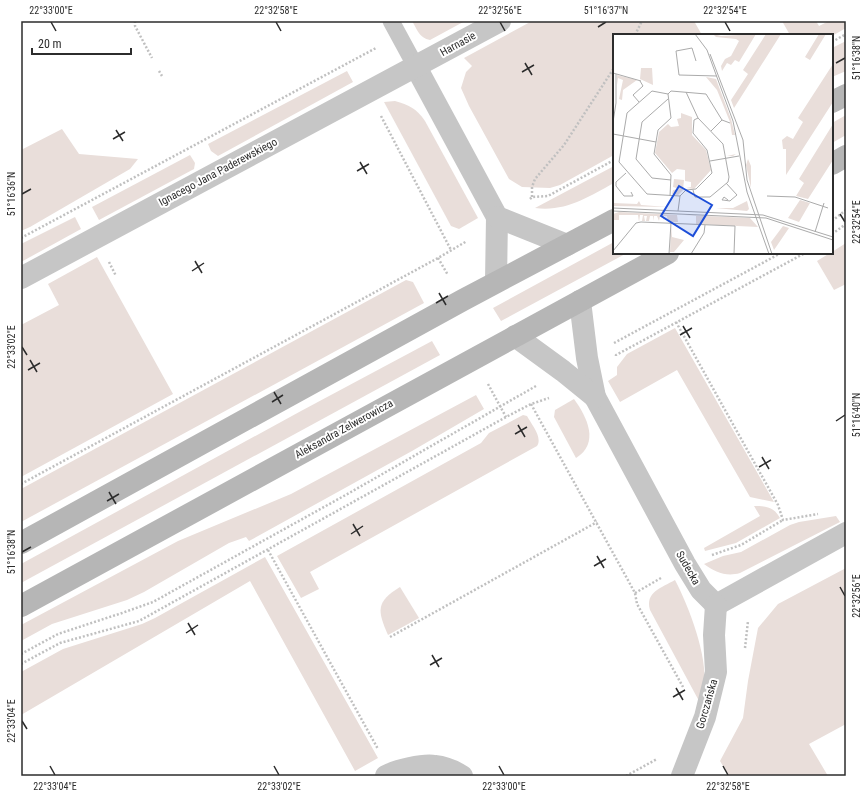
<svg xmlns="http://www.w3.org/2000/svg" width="867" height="797" font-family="'Roboto Condensed',sans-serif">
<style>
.green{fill:#e9deda}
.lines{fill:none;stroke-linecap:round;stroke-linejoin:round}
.path{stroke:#c0c0c0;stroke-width:2.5;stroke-dasharray:2 2;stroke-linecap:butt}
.lane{stroke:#c6c6c6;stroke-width:17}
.street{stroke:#c6c6c6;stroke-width:22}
.secondary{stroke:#b6b6b6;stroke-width:22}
.ticks{fill:none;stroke:#2c2c2c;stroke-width:1.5}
.labels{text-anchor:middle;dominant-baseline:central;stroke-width:4;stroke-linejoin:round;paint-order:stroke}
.street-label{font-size:11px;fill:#2c2c2c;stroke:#fff}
.inset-road{fill:none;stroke:#ababab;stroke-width:1}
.view{fill:#1d4ed8;fill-opacity:0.15;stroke:#1d4ed8;stroke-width:2}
.inset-edge{fill:none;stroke:#2c2c2c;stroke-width:2}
.neatline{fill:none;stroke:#2c2c2c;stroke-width:1.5}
.ticks-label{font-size:10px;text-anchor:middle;fill:#2c2c2c}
</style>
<rect width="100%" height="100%" fill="#fff"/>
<g class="green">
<path d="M 412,21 L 465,21 L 430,40 C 419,38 417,29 412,21 Z"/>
<polygon points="532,21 694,21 702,35 614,35 614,155 560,185 550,188 522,187 509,179 469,106 461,88 466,72 472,66 464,58"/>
<polygon points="782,21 816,21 819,26 829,21 846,21 846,28 832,36 790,35"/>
<polygon points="846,41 846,71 832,77 832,48"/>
<polygon points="347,71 353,82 218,156 211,151 208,144"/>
<path d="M 395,101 C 409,105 416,108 425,121 L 478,218 L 459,229 L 451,226 L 384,102 Z"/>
<polygon points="846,115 846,135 832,143 832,123"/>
<polygon points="62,129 79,154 138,159 130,169 30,227 21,231 21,150"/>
<polygon points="190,155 195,163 194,169 99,220 92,207"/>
<path d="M 614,166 L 614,183 C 588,197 566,212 535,208 Z"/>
<polygon points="75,217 81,229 21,262 21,244"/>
<polygon points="614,242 614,253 627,253 501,321 493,308"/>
<polygon points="846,243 846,284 834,290 817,261 830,253 832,253 832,252"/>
<polygon points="97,257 173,394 21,477 21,325 59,305 48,284"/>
<polygon points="406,280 413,282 424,303 21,522 21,489"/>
<polygon points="675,328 774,502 750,497 677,370 620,402 608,381 617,375 617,367 627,354"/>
<polygon points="432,341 440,355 21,583 21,564 301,411"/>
<polygon points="476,395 484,409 412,451 249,541 246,537 229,543 144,592 127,600 52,624 21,641 21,625 178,541 291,494"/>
<path d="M 574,399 C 587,417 600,443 576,458 L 554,417 L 555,410 Z"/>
<path d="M 523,415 L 527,416 C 531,424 543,437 537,446 L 310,572 L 319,589 L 301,598 L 277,556 L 481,443 L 489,433 Z"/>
<path d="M 754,506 C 766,506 774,507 780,518 L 736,543 L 705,551 L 704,548 L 760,516 Z"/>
<path d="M 836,516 L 840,522 L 740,573 C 726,577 715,572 704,564 L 723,556 L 741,552 L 790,525 L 799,522 Z"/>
<polygon points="265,557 378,758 355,771 250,581 21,715 21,672 63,649 142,624 155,618"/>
<polygon points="846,568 846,724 809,744 828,776 729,776 720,761 743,718 748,681 758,628 778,604"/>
<path d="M 675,580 C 689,607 708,656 704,686 C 703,691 701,696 699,701 L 650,610 C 645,592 661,588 675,580 Z"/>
<path d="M 400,587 L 419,618 L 388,635 C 377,610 376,602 400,587 Z"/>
</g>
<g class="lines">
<g class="path">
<polyline points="135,21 135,26 152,58"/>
<polyline points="635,35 642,21"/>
<polyline points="832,42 846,34"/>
<polyline points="159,71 162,76"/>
<polyline points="381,116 451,250"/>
<polyline points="532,197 532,187 535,179 564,145 614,68"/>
<polyline points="530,199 532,197 548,196 614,160"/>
<polyline points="832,221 846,210"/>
<polyline points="832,234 846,224"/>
<polyline points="21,238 376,48"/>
<polyline points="438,258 448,275"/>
<polyline points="109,262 116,276"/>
<polyline points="676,322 778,505 783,520 818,514"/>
<polyline points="614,343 781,253"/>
<polyline points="616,356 616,355 805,253"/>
<polyline points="488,384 506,417"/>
<polyline points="531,404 635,593 637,604 683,687"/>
<polyline points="21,484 438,258 467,241"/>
<polyline points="268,550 378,749"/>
<polyline points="712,555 741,545 783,520"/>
<polyline points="635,593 661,578"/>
<polyline points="390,637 597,522"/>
<polyline points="745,648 748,621"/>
<polyline points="21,654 58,634 122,613 153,602 351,492 536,386"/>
<polyline points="21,664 60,643 139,621 506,417 531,404 549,398"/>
<polyline points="626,776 657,759"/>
</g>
<polyline class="lane" points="391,21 416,67"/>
<g class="street">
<polyline points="416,67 497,217 496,282"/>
<polyline points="497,217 567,245"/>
<path d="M 21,278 C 180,191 341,108 500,21"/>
<polyline points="580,301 587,358 595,397 685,564 701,590 716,605 846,533"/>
<polyline points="515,336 563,371 595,397"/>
<path d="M 386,776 C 397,770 423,764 435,766 C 445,767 454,771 462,776"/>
<polyline points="682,776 705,717 716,672 714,635 716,605"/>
</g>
<g class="secondary">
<polyline points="832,102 846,95"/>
<polyline points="832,164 846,156"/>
<polyline points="21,543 463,300 614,220"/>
<polyline points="21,606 668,253"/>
</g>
</g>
<path class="ticks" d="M 51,22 L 56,31M 276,22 L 281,31M 500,22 L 505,31M 725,22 L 730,31M 598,27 L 606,22M 525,63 L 532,75M 836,63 L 845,58M 522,72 L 534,65M 116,130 L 123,141M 113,139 L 125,132M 360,162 L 367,174M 357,171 L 369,164M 22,194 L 31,189M 840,214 L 845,222M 195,261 L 202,273M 192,271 L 204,263M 439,293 L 446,305M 436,303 L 448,296M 683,326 L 690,338M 680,335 L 692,328M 22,347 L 27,355M 30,360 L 37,372M 28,370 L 40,363M 274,392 L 281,404M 272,402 L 283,395M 836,421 L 845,415M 518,425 L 525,437M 515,434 L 527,427M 762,457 L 769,469M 759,467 L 771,460M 109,492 L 116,504M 107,501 L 119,494M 353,524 L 360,536M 351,534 L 363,526M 22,552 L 31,547M 597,556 L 604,568M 594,566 L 606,559M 840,587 L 845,596M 188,623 L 195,635M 186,633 L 198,625M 432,655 L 439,667M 430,665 L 442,658M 676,688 L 683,700M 673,697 L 685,690M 22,721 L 27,729M 50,766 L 55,775M 274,766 L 279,775M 499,766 L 504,775M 723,766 L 728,775"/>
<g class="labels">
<g class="street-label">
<text transform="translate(458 44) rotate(-29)">Harnasie</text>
<text transform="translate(218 172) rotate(-28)">Ignacego Jana Paderewskiego</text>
<text transform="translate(344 429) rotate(-29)">Aleksandra Zelwerowicza</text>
<text transform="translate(688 568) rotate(60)">Sudecka</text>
<text transform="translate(707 704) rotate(-74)">Gorczańska</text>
</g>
</g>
<g transform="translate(613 34)">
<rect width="220" height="220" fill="#fff"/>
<path d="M 100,0 L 108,2 L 143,0 L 126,28 L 122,26 L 118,31 L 114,29 L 109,37 L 108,32 L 112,25 L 118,22 L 126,7 L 123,5 L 103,3 ZM 153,0 L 168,0 L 121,74 L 118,66 L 135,40 L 130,36 ZM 206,0 L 213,0 L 197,26 L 192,23 ZM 220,30 L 220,68 L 173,141 L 173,115 L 170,115 L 169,106 L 174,102 L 180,105 L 190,88 L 185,84 ZM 28,34 L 39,34 L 40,51 L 27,45 ZM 4,41 L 24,46 L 10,56 L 9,66 L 6,65 L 10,46 L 5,44 L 4,51 ZM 93,43 L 103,45 L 118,85 L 122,101 L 123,120 L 120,122 L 114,122 L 123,120 L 122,101 L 119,101 L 117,88 L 104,56 ZM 68,79 L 79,83 L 79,101 L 93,116 L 98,136 L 81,155 L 73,154 L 78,153 L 78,148 L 72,147 L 72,136 L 64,135 L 59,139 L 42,119 L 46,98 L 55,90 L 58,93 L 66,92 L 64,85 L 68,84 ZM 220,90 L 220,126 L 195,165 L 183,162 L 191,149 L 186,145 ZM 135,125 L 138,132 L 138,154 L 133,131 ZM 61,145 L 71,146 L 70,156 L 65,161 L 59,160 L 60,156 L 67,155 L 60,153 ZM 187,166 L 197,169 L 186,188 L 175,184 ZM 26,167 L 28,171 L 55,173 L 0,172 L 0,169 L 24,170 ZM 134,167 L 136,175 L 134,177 L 103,174 L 120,174 ZM 6,178 L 64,181 L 65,188 L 55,188 L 54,182 L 51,182 L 51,187 L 50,182 L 47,182 L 46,187 L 44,182 L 41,182 L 40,187 L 40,182 L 37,182 L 36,187 L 33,187 L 34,182 L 31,182 L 32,187 L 29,187 L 30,181 L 27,181 L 26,188 L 25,181 L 6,181 L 6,186 L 0,186 L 0,180 ZM 71,181 L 137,184 L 145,193 L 83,190 L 83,182 ZM 58,192 L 59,203 L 71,206 L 61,218 L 57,218 ZM 170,192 L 176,194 L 161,216 L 158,208 Z" fill="#e9deda"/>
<path class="inset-road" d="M 82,0 L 94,16 L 120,87 L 134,158 L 156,220M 97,20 L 130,106 L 134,146 L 159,220M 83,27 L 79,14 L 63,17 L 66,41 L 104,42M 0,39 L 28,47M 73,58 L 85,84 L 110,110 L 116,143 L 115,148 L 97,163 L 82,163 L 80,156M 55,60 L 39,57 L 14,79 L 6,128 L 34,160 L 67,162 L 65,177M 55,60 L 58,84 L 45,96 L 41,120 L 58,141 L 57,162M 55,60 L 58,57 L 93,60 L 109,86 L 117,89M 55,65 L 29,88 L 23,125 L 39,144 L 58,146M 26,68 L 20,61 L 30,52 L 27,47M 0,88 L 3,69 L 3,40M 98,97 L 109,86M 0,100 L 43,108M 97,127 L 126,122M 13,139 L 3,148 L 3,152 L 11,162 L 20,162 L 18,158M 113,149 L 124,161 L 118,166 L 117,167 L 110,166 L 109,166 L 111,163 L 115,166M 67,162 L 73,156 L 83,155 L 99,139 L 94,116 L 80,99 L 81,86 L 85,84M 154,162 L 182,163 L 215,174M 0,174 L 150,181 L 220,203M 0,177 L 153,184 L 220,206M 202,198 L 211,169M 0,217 L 23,189 L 28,188 L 122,192 L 121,220M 56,220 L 58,189M 78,220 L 91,199 L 92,191"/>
<path class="view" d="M 66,152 L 99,171 L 80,202 L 48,182 Z"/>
<rect width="220" height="220" class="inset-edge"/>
</g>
<rect width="867" height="797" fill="none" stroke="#ffffff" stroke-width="44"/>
<path d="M32 48v6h99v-6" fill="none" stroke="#2c2c2c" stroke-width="2"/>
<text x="38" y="48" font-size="12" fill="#2c2c2c" stroke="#ffffff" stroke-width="3" paint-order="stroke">20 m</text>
<rect x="22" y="22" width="823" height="753" class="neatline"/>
<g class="ticks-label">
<text x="51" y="14">22°33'00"E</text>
<text x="276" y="14">22°32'58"E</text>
<text x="500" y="14">22°32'56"E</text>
<text x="606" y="14">51°16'37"N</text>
<text x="725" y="14">22°32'54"E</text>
<text transform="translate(856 58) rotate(-90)" y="4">51°16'38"N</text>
<text transform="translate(11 194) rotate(-90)" y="4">51°16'36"N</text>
<text transform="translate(856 222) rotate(-90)" y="4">22°32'54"E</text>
<text transform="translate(11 347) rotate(-90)" y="4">22°33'02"E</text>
<text transform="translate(856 415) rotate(-90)" y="4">51°16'40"N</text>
<text transform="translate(11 552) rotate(-90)" y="4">51°16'38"N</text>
<text transform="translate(856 596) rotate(-90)" y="4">22°32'56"E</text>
<text transform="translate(11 721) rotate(-90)" y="4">22°33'04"E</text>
<text x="55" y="790">22°33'04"E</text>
<text x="279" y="790">22°33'02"E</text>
<text x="504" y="790">22°33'00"E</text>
<text x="728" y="790">22°32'58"E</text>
</g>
</svg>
